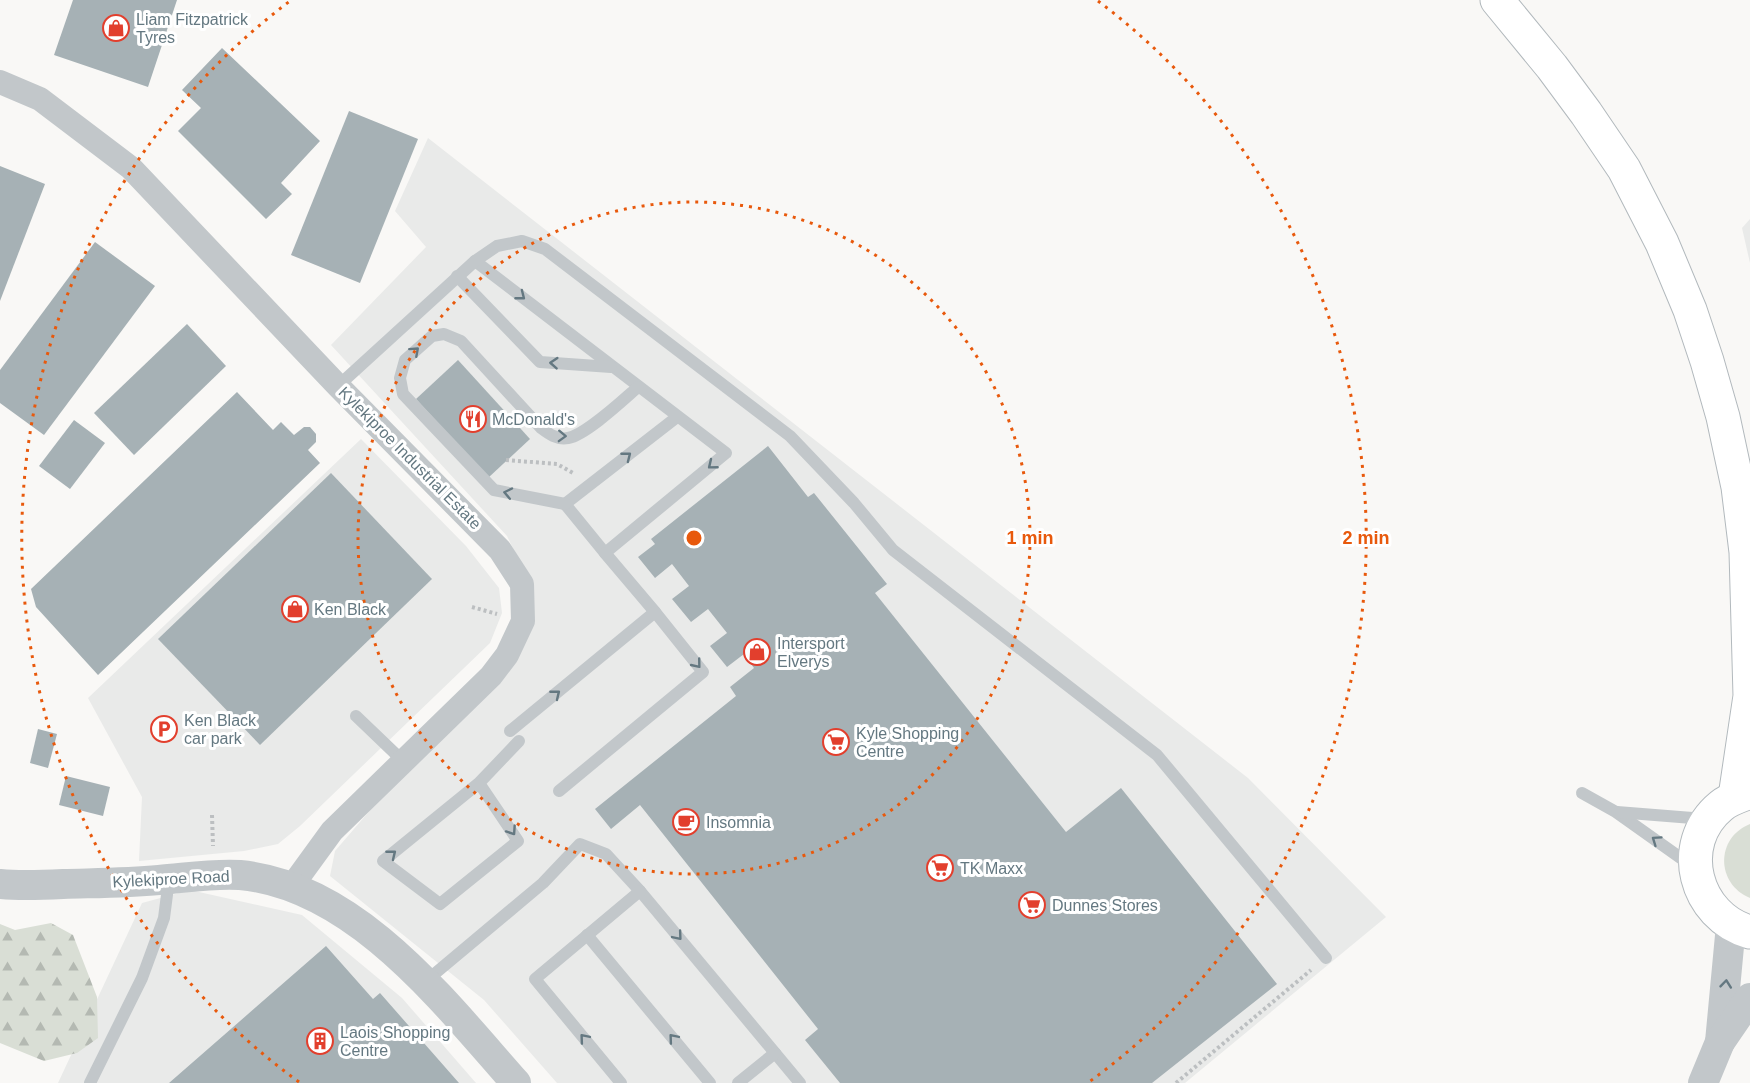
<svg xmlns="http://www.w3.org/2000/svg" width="1750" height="1083" font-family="Helvetica,sans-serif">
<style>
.built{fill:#e9eae9}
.grass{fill:#d9ded5}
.forest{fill:url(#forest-firs)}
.building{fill:#a6b1b5}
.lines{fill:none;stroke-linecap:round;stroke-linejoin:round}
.secondary-casing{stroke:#b2b9bd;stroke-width:35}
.path{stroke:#bcbfc1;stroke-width:4;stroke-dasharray:3 3;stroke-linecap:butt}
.service{stroke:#c2c7ca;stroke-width:12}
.minor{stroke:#c2c7ca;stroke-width:24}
.tertiary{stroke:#c2c7ca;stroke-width:30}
.secondary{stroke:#fff;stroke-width:33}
.oneway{stroke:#647881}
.ring{fill:none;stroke:#e8590c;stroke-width:3;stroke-dasharray:3 6}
.labels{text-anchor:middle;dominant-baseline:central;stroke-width:6;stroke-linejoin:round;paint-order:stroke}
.poi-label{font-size:16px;fill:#647881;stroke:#fff;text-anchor:start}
.street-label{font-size:16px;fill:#647881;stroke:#fff}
.centre{fill:#e8590c;stroke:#fff;stroke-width:3}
.ring-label{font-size:18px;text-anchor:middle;font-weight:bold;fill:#e8590c;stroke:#fff;stroke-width:6;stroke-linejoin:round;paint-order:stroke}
</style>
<defs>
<pattern id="forest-firs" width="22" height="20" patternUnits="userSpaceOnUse" patternTransform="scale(1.5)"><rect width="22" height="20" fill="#d9ded5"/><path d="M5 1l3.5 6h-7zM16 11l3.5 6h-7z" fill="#b4b9b2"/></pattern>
</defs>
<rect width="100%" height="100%" fill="#f9f8f6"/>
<g class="built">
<polygon points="428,138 1248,778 1386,917 1185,1083 557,1083 484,1000 330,876 335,851 385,793 484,693 534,592 507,536 331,345 426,247 395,211"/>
<polygon points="1750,219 1750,263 1742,228"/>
<polygon points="361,439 466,546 499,588 502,613 490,643 300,826 278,844 244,851 139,861 142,797 88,698"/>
<polygon points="190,890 302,915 402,998 476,1083 58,1083 142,903"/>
</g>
<path class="grass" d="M 1750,824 L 1750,898 C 1716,884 1715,838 1750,824 Z"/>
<polygon class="forest" points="51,923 73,935 97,997 98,1038 77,1053 44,1061 0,1043 0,924 15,930"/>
<g class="building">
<polygon points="73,0 177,0 148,87 54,55"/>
<polygon points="222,48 320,141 281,183 292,194 266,219 178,131 201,108 182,90"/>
<polygon points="349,111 418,139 360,283 291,255"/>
<polygon points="0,166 45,184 0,301"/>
<polygon points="95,242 155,286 44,435 0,403 0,370"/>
<polygon points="187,324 226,366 134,455 94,413"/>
<polygon points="458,360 530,439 488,478 416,399"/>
<polygon points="237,392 273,430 281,422 294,435 304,427 310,427 316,434 316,442 308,450 320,463 98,675 36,607 31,589"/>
<polygon points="74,420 105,443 70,489 39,466"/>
<polygon points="768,446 808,497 814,493 887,584 875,593 1066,832 1121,788 1277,984 1152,1083 840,1083 805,1040 818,1029 640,805 611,829 595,809 736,696 730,687 754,668 744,654 727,667 710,646 727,633 708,609 691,622 672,599 689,586 672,564 655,578 638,557 655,544 651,539"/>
<polygon points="331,473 432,579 260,745 158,639"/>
<polygon points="38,729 57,734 48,768 30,763"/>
<polygon points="66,776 110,787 103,816 59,805"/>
<polygon points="326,946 373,999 380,993 459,1083 169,1083"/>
</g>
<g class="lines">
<defs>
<g id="secondary">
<polyline points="1497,0 1552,67 1586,113 1624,169 1662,243 1690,310 1707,361 1723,417 1738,487 1746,552 1750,696 1735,797"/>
<path d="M 1750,792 C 1740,796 1729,799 1721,806 C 1675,844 1695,917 1750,932"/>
</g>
</defs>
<use href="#secondary" class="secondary-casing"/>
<g class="path">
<polyline points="506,460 557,464 573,473"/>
<polyline points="472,607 497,614"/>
<polyline points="212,815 213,846"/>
<polyline points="1176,1083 1311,970"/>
</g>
<g class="service">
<polyline points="475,261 726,453 605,553 565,504 677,417"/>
<polyline points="457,276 540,362 611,367"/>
<polyline points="338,386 475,261 497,246 522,241 545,249 790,436 854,503 893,550 1157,755 1326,958"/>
<path d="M 565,504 L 494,490 L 403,394 L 400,378 L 405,360 L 432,336 L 444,334 L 461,341 L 541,428 C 549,434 557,440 568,438 C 586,435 623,400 638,387"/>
<polyline points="605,553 655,612"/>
<polyline points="356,716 403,761"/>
<polyline points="510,731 655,612 703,672 559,791"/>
<polyline points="479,783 518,841 440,904 383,861 479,783 519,741"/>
<polyline points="1582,793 1616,812 1692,866"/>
<polyline points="1617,812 1705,819"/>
<polyline points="587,935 710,1083"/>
<polyline points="426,981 543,883 580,844 606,854 640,891 800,1083"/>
<polyline points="90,1083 142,978 164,918 169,879"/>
<polyline points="621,1083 535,979 640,891"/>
<polyline points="738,1083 775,1053"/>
</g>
<polyline class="minor" points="0,82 40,99 131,168 338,386 500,550 522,584 523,621 507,655 491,676 332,831 292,886"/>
<g class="tertiary">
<path d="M 0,884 C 21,886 42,885 63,884 C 95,883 127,883 159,880 C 185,878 214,873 240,875 C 356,886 444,1002 516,1083"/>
<polyline points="1720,1042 1731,925"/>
<polyline points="1703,1083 1720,1042 1750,998"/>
</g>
<use href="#secondary" class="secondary"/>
</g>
<defs><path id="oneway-chevron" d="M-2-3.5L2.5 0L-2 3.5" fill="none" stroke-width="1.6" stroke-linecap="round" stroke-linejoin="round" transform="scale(1.5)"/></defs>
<g class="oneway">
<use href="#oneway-chevron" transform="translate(521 296) rotate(38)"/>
<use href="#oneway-chevron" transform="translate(415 351) rotate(-42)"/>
<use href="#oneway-chevron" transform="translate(554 363) rotate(-176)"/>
<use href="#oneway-chevron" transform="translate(562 436) rotate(2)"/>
<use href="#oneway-chevron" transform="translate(627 456) rotate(-38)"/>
<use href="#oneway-chevron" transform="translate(712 465) rotate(141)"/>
<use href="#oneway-chevron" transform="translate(508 493) rotate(-168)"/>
<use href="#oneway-chevron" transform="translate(697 664) rotate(51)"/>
<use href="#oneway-chevron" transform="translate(556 694) rotate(-39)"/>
<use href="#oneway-chevron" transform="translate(512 831) rotate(56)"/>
<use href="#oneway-chevron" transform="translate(1656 840) rotate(-145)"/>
<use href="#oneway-chevron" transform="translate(392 854) rotate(-39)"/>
<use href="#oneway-chevron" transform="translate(678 936) rotate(50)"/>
<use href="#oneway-chevron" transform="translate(1726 984) rotate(-84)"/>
<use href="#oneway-chevron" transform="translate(584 1038) rotate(-130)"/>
<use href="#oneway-chevron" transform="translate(673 1038) rotate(-130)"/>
</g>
<g class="ring">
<circle cx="694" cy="538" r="336"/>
<path d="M299 1082A672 672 0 0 1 290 1M1098 1A672 672 0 0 1 1089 1082"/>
</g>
<defs>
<symbol id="shop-ring" viewBox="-11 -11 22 22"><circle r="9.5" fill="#fff" stroke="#e23f2d" stroke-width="1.5"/><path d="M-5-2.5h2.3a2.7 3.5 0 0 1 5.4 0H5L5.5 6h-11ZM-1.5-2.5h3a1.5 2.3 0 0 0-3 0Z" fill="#e23f2d"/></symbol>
<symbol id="restaurant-ring" viewBox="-11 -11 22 22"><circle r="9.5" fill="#fff" stroke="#e23f2d" stroke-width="1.5"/><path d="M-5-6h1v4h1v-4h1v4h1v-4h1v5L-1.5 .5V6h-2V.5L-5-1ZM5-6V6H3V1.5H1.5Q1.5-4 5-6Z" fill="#e23f2d"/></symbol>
<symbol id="parking-ring" viewBox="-11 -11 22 22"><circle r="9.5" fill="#fff" stroke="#e23f2d" stroke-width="1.5"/><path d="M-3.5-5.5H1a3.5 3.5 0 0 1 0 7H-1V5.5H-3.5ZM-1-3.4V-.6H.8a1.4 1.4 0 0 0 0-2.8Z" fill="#e23f2d"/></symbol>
<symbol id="supermarket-ring" viewBox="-11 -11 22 22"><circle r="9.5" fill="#fff" stroke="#e23f2d" stroke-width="1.5"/><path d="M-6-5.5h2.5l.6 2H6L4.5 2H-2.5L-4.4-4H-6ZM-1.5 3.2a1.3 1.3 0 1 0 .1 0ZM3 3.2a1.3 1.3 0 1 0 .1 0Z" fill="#e23f2d"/></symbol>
<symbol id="cafe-ring" viewBox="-11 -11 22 22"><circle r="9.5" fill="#fff" stroke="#e23f2d" stroke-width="1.5"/><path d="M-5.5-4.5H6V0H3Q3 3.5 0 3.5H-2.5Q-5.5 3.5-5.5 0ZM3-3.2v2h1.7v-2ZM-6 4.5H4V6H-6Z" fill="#e23f2d"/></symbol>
<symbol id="building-ring" viewBox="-11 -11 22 22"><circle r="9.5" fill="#fff" stroke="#e23f2d" stroke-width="1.5"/><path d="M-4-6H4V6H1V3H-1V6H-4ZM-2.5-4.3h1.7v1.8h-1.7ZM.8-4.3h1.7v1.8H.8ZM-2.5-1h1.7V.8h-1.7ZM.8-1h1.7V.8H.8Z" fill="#e23f2d"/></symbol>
</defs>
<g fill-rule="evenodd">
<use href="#shop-ring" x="101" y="13" width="30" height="30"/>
<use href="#restaurant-ring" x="458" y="404" width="30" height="30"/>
<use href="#shop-ring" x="280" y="594" width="30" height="30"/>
<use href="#shop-ring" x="742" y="637" width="30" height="30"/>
<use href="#parking-ring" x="149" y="714" width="30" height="30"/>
<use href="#supermarket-ring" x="821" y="727" width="30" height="30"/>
<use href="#cafe-ring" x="671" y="807" width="30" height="30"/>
<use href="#supermarket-ring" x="925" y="853" width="30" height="30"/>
<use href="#supermarket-ring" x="1017" y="890" width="30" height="30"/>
<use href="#building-ring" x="305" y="1026" width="30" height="30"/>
</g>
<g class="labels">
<g class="poi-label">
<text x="136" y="19">Liam Fitzpatrick<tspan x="136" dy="18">Tyres</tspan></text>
<text x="492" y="419">McDonald's</text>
<text x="314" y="609">Ken Black</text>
<text x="777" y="643">Intersport<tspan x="777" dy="18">Elverys</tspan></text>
<text x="184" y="720">Ken Black<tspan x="184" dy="18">car park</tspan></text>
<text x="856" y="733">Kyle Shopping<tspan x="856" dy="18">Centre</tspan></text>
<text x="706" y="822">Insomnia</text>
<text x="960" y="868">TK Maxx</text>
<text x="1052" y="905">Dunnes Stores</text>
<text x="340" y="1032">Laois Shopping<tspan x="340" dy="18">Centre</tspan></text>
</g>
<g class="street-label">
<text transform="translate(410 458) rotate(45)">Kylekiproe Industrial Estate</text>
<text transform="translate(171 879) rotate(-3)">Kylekiproe Road</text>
</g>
</g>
<circle cx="694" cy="538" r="9" class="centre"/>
<g class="ring-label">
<text x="1030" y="544">1 min</text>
<text x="1366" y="544">2 min</text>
</g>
</svg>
